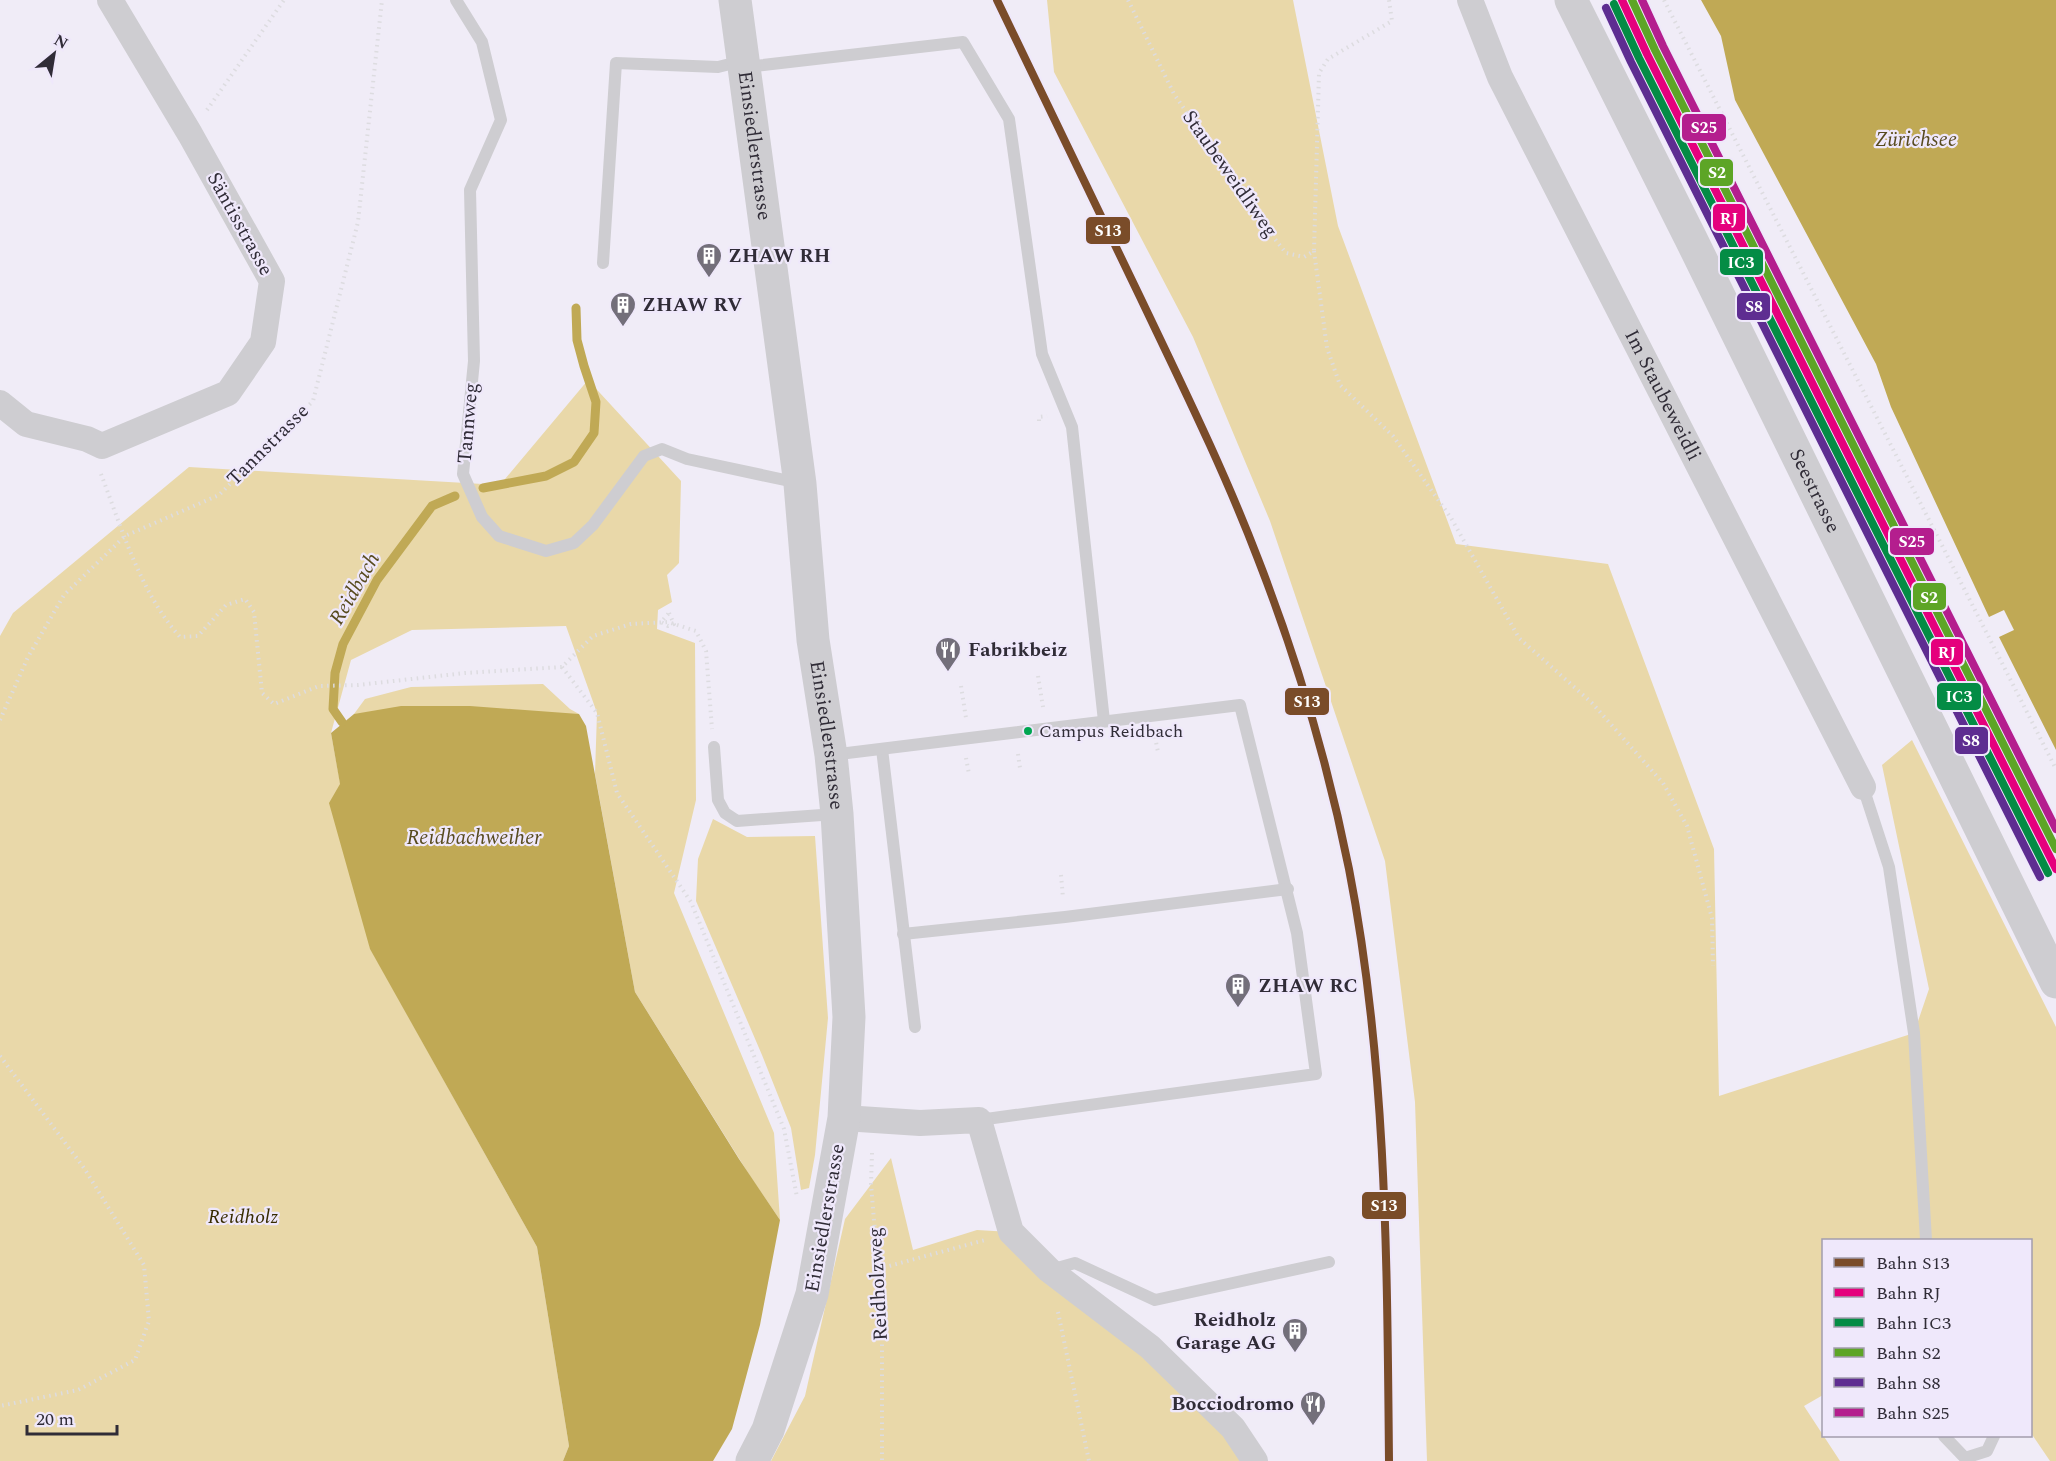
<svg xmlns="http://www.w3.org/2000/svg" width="2056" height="1461" font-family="Spectral,serif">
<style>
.green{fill:#e9d8a9}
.water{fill:#c0a955}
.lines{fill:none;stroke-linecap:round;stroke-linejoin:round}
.stream{stroke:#c0a955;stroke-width:9}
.path{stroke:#dddce0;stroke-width:4;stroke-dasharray:1.5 4.5;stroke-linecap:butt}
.lane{stroke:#cecdd1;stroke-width:12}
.street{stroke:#cecdd1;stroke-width:26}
.secondary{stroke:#cecdd1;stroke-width:33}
.primary{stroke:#cecdd1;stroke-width:33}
.rail-1-casing{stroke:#efe8fb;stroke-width:12}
.rail-2-casing{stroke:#efe8fb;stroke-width:12}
.rail-3-casing{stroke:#efe8fb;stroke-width:12}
.rail-4-casing{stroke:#efe8fb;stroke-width:12}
.rail-5-casing{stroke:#efe8fb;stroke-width:12}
.rail-6-casing{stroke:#efe8fb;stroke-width:12}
.rail-1{stroke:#7a4c29;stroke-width:8}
.rail-2{stroke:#e5007d;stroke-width:8}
.rail-3{stroke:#048c45;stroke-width:8}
.rail-4{stroke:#5da526;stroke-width:8}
.rail-5{stroke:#5e2d91;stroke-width:8}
.rail-6{stroke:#b41e8e;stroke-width:8}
.bus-dot{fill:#00a651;stroke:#efe8fb;stroke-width:2}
.labels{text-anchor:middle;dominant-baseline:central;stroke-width:4.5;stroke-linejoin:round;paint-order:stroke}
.bus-label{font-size:18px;fill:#302c37;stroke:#efe8fb;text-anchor:start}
.street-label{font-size:20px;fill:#302c37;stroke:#efe8fb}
.poi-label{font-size:20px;font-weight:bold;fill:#302c37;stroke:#efe8fb;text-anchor:start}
.park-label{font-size:20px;font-style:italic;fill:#382c00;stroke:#efe8fb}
.water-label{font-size:21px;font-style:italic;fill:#584b1f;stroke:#efe8fb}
.line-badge{stroke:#efe8fb;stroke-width:2}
.badge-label{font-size:16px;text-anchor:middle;font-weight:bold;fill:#fff}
</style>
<rect width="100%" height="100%" fill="#f0ecf7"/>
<g class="green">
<polygon points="1047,0 1293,0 1338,226 1456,544 1608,564 1714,849 1719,1096 1914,1033 1929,989 1882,765 1912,740 2056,1027 2056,1461 2050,1461 2031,1433 2030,1240 1824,1240 1823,1395 1804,1406 1840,1461 1427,1461 1415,1102 1385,861 1270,521 1193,337 1054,72"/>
<polygon points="588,380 681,481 679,563 667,575 672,602 658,610 657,629 695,643 696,800 674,893 774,1133 780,1220 750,1176 635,992 595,774 597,713 566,626 412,630 351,660 331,733 370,948 537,1247 569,1446 563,1461 0,1461 0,636 13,613 189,467 500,485"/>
<polygon points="543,684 570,709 579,714 354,714 365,699 411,687"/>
<polygon points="713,819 747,837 815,836 828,1018 815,1155 809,1188 801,1190 791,1128 762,1055 696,901 698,859"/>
<polygon points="891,1158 913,1250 977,1230 1011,1232 1252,1461 771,1461 805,1396 845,1219"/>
</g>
<g class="water">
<polygon points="1701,0 2056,0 2056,750 1999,637 2014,630 2004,610 1989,617 1891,407 1876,364 1735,100 1721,36"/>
<polygon points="401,706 470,706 579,714 586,726 635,992 739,1159 780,1220 760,1325 732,1429 713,1461 563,1461 569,1446 537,1247 370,949 329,803 340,784 331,733 354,714"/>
</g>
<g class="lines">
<g class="stream">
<polyline points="483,488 546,476 574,462 594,433 596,402 584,366 577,340 576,308"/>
<polyline points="342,722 333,709 335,673 343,644 377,580 432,506 455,496"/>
</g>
<g class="path">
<polyline points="1128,0 1174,94 1263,224 1286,253 1304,257 1314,251 1319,73 1328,59 1392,21 1389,0"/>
<polyline points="1664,0 2056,769"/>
<polyline points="207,110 284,0"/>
<polyline points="1314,251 1327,348 1340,385 1393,436 1451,518 1519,638 1592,703 1663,783 1687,826 1712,918 1713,966"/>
<polyline points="1039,421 1039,417 1047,416"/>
<path d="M 101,474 C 122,529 140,592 180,637 L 198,636 L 226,605 L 245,599 L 254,612 L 262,693 L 274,704 L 319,686 L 358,685 L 465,673 L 562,667 L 593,636 L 631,624 L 668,622 L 696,631 L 706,651 L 712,729"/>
<polygon points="669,613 674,624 668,626 661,622"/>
<polyline points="562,667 597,713 617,793 691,902 784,1129 797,1197"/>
<polyline points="1038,676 1043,707"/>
<polyline points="961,686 966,718"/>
<polyline points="0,720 28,657 64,595 125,536 219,495 313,401 358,222 382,0"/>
<polyline points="1155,737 1158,752"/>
<polyline points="1018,754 1020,768"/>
<polyline points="966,758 969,774"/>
<polyline points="1061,875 1063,898"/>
<polyline points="0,1056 84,1168 144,1265 149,1321 135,1360 78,1390 0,1406"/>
<polyline points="872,1153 871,1184 882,1318 882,1461"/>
<polyline points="878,1269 985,1240"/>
<polyline points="1058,1312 1089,1461"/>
</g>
<g class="lane">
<polyline points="456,0 482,42 501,120 470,190 474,361 463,474 482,517 499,536 546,551 574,543 593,525 644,456 662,449 687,459 799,483"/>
<polyline points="746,67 963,42 1009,119 1042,354 1072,427 1104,721"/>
<polyline points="603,263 616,63 718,67 742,61"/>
<polyline points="714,747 718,800 725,813 737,821 836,814"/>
<polyline points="882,749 915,1027"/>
<polyline points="831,755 1240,705 1297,933 1316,1074 979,1120"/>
<polyline points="1863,787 1889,867 1914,1033 1926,1240"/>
<polyline points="903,934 1065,917 1288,889"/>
<polyline points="1050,1270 1075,1263 1155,1300 1329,1262"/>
<polyline points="1944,1436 1965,1458 1987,1451 1994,1436"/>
</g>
<g class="street">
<path id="s1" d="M 1470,0 L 1500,77 L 1863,787"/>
<polyline points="0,403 26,424 87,439 102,446 228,393 263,342 272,281 190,134 110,0"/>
<polyline points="844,1118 920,1123 979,1120 1011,1232 1049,1270 1150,1347 1233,1428 1255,1461"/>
</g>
<path class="secondary" id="s2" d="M 735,0 L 800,484 L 813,640 L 831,755 L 837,814 L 849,1017 L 844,1118 L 812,1294 L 768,1430 L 752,1461"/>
<path class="primary" id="s3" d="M 1571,0 L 1691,239 L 2056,982"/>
<defs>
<path id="rail-1" d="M 997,0 C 1045,100 1093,199 1141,299 C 1182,385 1224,470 1258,559 C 1297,659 1328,764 1349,869 C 1387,1064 1387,1263 1389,1461"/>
<polyline id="rail-2" points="1622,0 1647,54 2056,869"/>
<polyline id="rail-3" points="1614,4 1639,58 2048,873"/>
<polyline id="rail-4" points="1632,0 1655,50 2056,849"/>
<polyline id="rail-5" points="1606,8 1631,62 2040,877"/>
<polyline id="rail-6" points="1642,0 1663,46 2056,829"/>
</defs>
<use href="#rail-1" class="rail-1-casing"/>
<use href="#rail-2" class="rail-2-casing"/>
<use href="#rail-3" class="rail-3-casing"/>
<use href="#rail-4" class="rail-4-casing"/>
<use href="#rail-5" class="rail-5-casing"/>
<use href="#rail-6" class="rail-6-casing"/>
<use href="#rail-1" class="rail-1"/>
<use href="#rail-2" class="rail-2"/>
<use href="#rail-3" class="rail-3"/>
<use href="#rail-4" class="rail-4"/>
<use href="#rail-5" class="rail-5"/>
<use href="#rail-6" class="rail-6"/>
</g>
<defs>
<symbol id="building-pin" viewBox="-11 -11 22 30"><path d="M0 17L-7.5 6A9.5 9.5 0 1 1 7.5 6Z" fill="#736f7a" stroke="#efe8fb"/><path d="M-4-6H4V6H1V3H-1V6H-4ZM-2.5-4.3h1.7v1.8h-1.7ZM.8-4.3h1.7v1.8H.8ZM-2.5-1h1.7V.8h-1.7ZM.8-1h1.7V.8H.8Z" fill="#fff"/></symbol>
<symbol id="restaurant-pin" viewBox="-11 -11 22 30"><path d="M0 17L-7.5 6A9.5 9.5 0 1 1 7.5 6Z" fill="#736f7a" stroke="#efe8fb"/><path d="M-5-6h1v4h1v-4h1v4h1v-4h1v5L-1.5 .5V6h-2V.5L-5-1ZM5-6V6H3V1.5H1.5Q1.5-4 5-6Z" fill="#fff"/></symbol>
</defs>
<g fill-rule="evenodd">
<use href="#building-pin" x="694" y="241" width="30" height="40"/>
<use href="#building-pin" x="608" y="290" width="30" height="40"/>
<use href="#restaurant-pin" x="933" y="635" width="30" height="40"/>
<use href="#building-pin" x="1223" y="971" width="30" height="40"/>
<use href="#building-pin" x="1280" y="1316" width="30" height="40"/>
<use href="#restaurant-pin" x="1298" y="1389" width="30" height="40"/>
</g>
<circle class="bus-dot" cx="1028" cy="731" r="5"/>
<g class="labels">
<g class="bus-label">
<text x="1039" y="731">Campus Reidbach</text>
</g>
<g class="street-label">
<text stroke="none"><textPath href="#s2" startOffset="147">Einsiedlerstrasse</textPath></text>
<text transform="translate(1230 174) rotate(55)">Staubeweidliweg</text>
<text transform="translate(240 224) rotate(61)">Säntisstrasse</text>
<text stroke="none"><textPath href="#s1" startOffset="440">Im Staubeweidli</textPath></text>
<text transform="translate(468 423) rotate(-85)">Tannweg</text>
<text transform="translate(268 445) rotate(-45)">Tannstrasse</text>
<text stroke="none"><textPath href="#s3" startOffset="548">Seestrasse</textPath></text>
<text stroke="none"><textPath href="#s2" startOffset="741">Einsiedlerstrasse</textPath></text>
<text transform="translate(825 1218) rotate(-80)">Einsiedlerstrasse</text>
<text transform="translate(878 1284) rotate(-93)">Reidholzweg</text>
</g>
<g class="poi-label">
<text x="728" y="256">ZHAW RH</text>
<text x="642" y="305">ZHAW RV</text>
<text x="968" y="650">Fabrikbeiz</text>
<text x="1258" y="986">ZHAW RC</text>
<text x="1276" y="1320" text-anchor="end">Reidholz<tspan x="1276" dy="23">Garage AG</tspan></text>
<text x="1294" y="1404" text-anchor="end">Bocciodromo</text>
</g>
<g class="park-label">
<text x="243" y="1217">Reidholz</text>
</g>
<g class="water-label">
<text x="1916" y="140">Zürichsee</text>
<text transform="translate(355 589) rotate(-60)">Reidbach</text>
<text x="474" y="838">Reidbachweiher</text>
</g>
</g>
<g class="line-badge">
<rect x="1681" y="113" width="46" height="29" rx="6" fill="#b41e8e"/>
<rect x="1699" y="158" width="35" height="29" rx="6" fill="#5da526"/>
<rect x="1712" y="203" width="34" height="29" rx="6" fill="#e5007d"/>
<rect x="1085" y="216" width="46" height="29" rx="6" fill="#7a4c29"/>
<rect x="1719" y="248" width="45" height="28" rx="6" fill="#048c45"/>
<rect x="1736" y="292" width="35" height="29" rx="6" fill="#5e2d91"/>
<rect x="1889" y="527" width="46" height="29" rx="6" fill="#b41e8e"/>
<rect x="1912" y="582" width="35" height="29" rx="6" fill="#5da526"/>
<rect x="1930" y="638" width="34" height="28" rx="6" fill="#e5007d"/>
<rect x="1936" y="682" width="46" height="29" rx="6" fill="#048c45"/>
<rect x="1284" y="687" width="46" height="29" rx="6" fill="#7a4c29"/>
<rect x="1954" y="726" width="35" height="29" rx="6" fill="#5e2d91"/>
<rect x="1361" y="1191" width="46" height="29" rx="6" fill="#7a4c29"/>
</g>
<g class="badge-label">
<text x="1704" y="133">S25</text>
<text x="1717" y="178">S2</text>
<text x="1729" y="224">RJ</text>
<text x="1108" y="236">S13</text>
<text x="1741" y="268">IC3</text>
<text x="1754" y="312">S8</text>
<text x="1912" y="547">S25</text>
<text x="1929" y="603">S2</text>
<text x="1947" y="658">RJ</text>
<text x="1959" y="702">IC3</text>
<text x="1307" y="707">S13</text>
<text x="1971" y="746">S8</text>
<text x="1384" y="1211">S13</text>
</g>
<rect x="1822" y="1239" width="210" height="198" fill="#efe8fb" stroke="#a39dad" stroke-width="1.5"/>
<rect x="1834" y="1258" width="30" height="9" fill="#7a4c29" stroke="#a39dad" stroke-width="1.5"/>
<text x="1876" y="1269" font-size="18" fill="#302c37">Bahn S13</text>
<rect x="1834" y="1288" width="30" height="9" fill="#e5007d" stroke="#a39dad" stroke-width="1.5"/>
<text x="1876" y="1299" font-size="18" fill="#302c37">Bahn RJ</text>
<rect x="1834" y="1318" width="30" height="9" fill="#048c45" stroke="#a39dad" stroke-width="1.5"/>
<text x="1876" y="1329" font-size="18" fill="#302c37">Bahn IC3</text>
<rect x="1834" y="1348" width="30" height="9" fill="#5da526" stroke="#a39dad" stroke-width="1.5"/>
<text x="1876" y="1359" font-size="18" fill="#302c37">Bahn S2</text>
<rect x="1834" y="1378" width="30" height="9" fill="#5e2d91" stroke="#a39dad" stroke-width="1.5"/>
<text x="1876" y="1389" font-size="18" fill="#302c37">Bahn S8</text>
<rect x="1834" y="1408" width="30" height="9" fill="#b41e8e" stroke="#a39dad" stroke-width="1.5"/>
<text x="1876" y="1419" font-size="18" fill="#302c37">Bahn S25</text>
<g transform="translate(54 54) rotate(30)" stroke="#efe8fb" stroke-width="4.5" paint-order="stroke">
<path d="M0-4.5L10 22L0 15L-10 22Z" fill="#302c37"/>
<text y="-9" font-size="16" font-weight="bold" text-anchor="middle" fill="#302c37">N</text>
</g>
<path d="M27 1425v9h90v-9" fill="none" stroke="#302c37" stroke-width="3"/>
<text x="36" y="1425" font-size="18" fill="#302c37" stroke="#efe8fb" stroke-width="4.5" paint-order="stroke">20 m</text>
</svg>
